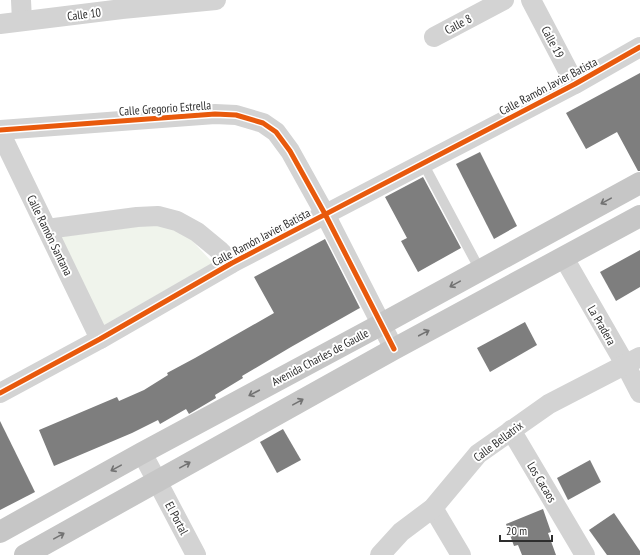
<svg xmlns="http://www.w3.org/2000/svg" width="640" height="555" font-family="'PT Sans Narrow',sans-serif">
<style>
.green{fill:#f0f4ec}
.building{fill:#7e7e7e}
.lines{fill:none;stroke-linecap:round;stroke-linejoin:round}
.service{stroke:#d3d3d3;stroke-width:10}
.minor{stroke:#d3d3d3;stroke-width:20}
.primary{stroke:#c6c6c6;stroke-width:22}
.cycleway-casing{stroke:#fff;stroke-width:8}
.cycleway{stroke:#e8590c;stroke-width:5}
.oneway{stroke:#727272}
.labels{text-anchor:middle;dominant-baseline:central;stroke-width:4;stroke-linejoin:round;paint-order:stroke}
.street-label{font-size:12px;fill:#2e2e2e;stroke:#fff}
</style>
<rect width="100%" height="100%" fill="#fff"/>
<polygon class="green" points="134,219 183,231 213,263 94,331 48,240"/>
<g class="building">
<polygon points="640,73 640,171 638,171 617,132 586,149 566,113"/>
<polygon points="480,152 517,226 494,239 456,164"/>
<polygon points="423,177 461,248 418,272 401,241 407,238 385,197"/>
<polygon points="325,239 360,308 358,309 291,347 242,376 243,378 215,395 216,398 189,414 186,409 160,424 158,420 132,433 54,466 39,430 117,397 119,401 144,390 168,375 167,373 195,358 274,313 254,277"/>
<polygon points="640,250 640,287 616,301 600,272"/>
<polygon points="525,322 537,345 490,372 477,348"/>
<polygon points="0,421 35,492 0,510"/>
<polygon points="283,429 301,460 277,473 260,442"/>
<polygon points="590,460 601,482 568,500 557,478"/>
<polygon points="543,509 551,532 548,533 556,555 522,555 518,545 514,546 506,524"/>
<polygon points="614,513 640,551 640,555 607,555 589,530"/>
</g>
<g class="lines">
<polyline class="service" points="423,163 480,270"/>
<g class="minor">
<polyline points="21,0 22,21"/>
<polyline points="531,0 575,84"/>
<polyline points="0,24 122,9 216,0"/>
<polyline points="434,37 504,0"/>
<polyline points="0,130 215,114 236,115 263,123 276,132 290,151 325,214 394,349"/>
<polyline points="0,132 100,339"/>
<polyline points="47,229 137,217 158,216 177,221 197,232 220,251 232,263"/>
<polyline points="564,258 625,364 640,393"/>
<polyline points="0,393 100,339 232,263 575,84 640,47"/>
<polyline points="511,430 585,555"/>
<polyline points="142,453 157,481 196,555"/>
<polyline points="433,508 461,555"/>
<polyline points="380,555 401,532 433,508 478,454 549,404 640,357"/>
</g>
<g class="primary">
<polyline points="0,532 142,453 382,324 640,183"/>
<polyline points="25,555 394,349 640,216"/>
</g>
<defs>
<g id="cycleway">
<polyline points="0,130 215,114 236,115 263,123 276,132 290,151 325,214 394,349"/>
<polyline points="0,393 100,339 232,263 575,84 640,47"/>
</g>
</defs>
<use href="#cycleway" class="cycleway-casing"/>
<use href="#cycleway" class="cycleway"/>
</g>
<defs><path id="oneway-shaft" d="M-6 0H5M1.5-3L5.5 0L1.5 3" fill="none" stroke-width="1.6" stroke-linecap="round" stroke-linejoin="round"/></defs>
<g class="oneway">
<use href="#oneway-shaft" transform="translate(606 201) rotate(151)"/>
<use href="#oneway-shaft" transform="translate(455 284) rotate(151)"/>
<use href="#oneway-shaft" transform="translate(424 333) rotate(-28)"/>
<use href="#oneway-shaft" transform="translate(254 393) rotate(152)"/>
<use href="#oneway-shaft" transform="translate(298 402) rotate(-29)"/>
<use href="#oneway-shaft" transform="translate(185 465) rotate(-29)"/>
<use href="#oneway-shaft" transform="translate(116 468) rotate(151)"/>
<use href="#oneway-shaft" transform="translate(59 536) rotate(-29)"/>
</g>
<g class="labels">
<g class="street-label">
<text transform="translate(84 14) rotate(-7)">Calle 10</text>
<text transform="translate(458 24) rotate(-28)">Calle 8</text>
<text transform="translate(553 42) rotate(62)">Calle 19</text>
<text transform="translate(548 86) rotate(-28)">Calle Ramón Javier Batista</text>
<text transform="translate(165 108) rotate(-4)">Calle Gregorio Estrella</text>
<text transform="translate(50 235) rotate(64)">Calle Ramón Santana</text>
<text transform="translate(261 237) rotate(-28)">Calle Ramón Javier Batista</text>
<text transform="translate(602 325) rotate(60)">La Pradera</text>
<text transform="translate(320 357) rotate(-28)">Avenida Charles de Gaulle</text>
<text transform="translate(498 441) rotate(-37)">Calle Bellatrix</text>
<text transform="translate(542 482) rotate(59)">Los Cacaos</text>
<text transform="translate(177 518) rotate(62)">El Portal</text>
</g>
</g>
<path d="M500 535v6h52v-6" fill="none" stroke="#2e2e2e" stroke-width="2"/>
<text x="506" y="535" font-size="12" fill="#2e2e2e" stroke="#ffffff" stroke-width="3" paint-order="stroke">20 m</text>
</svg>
